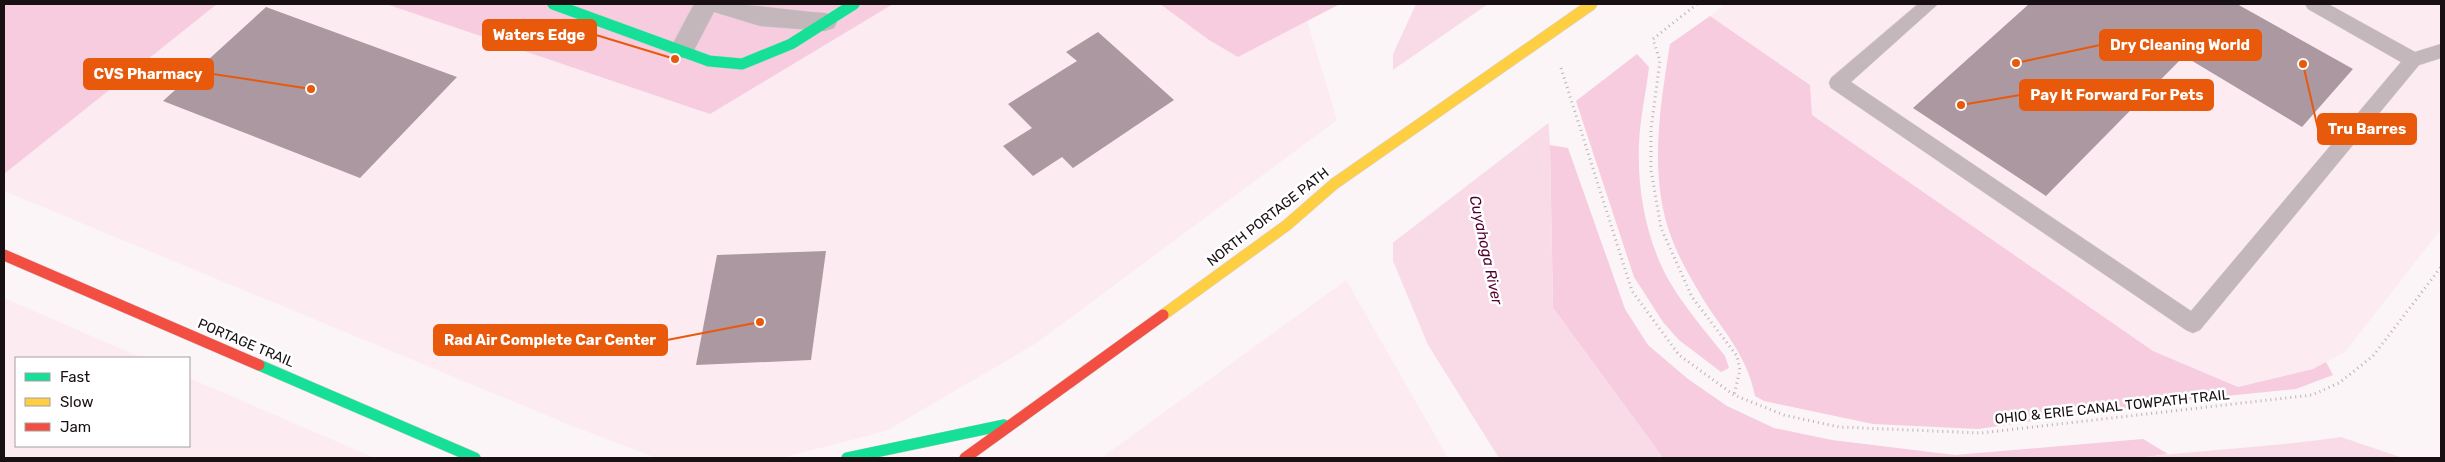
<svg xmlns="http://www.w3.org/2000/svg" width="2445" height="462" font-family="Rubik,sans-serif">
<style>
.built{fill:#fdebf2}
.green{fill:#f7ccde}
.water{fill:#f9dbe7}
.pier{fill:#fbf5f7}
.building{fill:#ab98a1}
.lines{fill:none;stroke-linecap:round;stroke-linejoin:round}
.lane-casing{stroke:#d6d1d3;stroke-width:1}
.street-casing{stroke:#d6d1d3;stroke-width:1}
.fast-casing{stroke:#d6d1d3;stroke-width:12}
.slow-casing{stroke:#d6d1d3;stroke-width:12}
.jam-casing{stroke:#d6d1d3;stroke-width:12}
.path{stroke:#bcb2b6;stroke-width:3;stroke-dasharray:1 4;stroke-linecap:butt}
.lane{fill:#c4b7bc;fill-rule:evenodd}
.street{fill:#c4b7bc;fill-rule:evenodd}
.fast{stroke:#16e098;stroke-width:11}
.slow{stroke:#ffcf43;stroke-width:11}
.jam{stroke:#f24e42;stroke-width:11}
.slow-bridge-casing{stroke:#d6d1d3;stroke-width:12;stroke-linecap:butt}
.slow-bridge{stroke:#ffcf43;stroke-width:11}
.labels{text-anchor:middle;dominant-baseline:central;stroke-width:5;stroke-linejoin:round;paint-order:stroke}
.street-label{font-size:14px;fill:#191014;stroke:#fff}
.water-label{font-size:15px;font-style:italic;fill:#530031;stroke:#fff}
.leader{fill:none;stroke:#e8590c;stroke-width:2}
.callout-dot{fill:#e8590c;stroke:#fff;stroke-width:2}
.callout{fill:#e8590c;stroke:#e8590c;stroke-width:2}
.callout-label{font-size:15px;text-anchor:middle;font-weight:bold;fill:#fff}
</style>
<rect width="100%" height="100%" fill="#fbf5f7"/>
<g class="built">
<polygon points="217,4 1160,4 1209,40 1238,57 1307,20 1337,120 1035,344 886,431 781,458 654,457 570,425 4,191 4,174"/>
<polygon points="1726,4 2441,4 2441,229 2345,352 2313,369 2238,387 2153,351 1812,115 1810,85 1710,16"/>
<polygon points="1346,280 1448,458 1101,458 1338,286"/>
<polygon points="4,298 142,358 16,358 16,446 189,446 189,378 375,458 4,458"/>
</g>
<g class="green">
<polygon points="4,4 217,4 4,174"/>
<polygon points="386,4 893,4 710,114"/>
<polygon points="1160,4 1340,4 1238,57 1209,40"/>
<path d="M 1710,16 L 1810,85 L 1812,115 L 2153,351 L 2238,387 L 2313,369 L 2326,362 L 2333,375 L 2296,389 L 2177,401 L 1978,429 L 1873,424 L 1764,401 L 1755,396 C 1746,350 1718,327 1696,287 C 1687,272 1678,255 1672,239 C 1648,177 1660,107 1670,44 Z"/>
<path d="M 1637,54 L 1649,67 C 1646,93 1640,118 1639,143 C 1637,189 1646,239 1668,279 C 1684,307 1706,332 1725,356 L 1729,368 L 1721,372 L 1679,340 L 1663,322 L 1634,277 L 1576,101 Z"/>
<polygon points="1550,145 1568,148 1625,309 1648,345 1688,379 1727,406 1774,428 1832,440 1955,455 2143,439 2168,454 2140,458 1663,458 1553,308"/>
</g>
<g class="water">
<polygon points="1416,4 1540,4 1550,145 1553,308 1663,458 1499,458 1428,345 1393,261 1393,54"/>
<path d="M 2341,437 L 2403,458 L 2134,458 C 2203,450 2272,447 2341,437 Z"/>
</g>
<polygon class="pier" points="1488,4 1543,4 1551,121 1390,245 1390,72"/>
<g class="building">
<polygon points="2029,4 2237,4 2353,69 2302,127 2184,56 2046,196 1913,108"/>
<polygon points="266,7 457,77 360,178 163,101"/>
<polygon points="1098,32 1174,100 1073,168 1062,157 1033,176 1003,146 1032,128 1008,104 1077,61 1066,52"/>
<polygon points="826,251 811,360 696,365 717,255"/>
</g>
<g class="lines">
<defs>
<polygon id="lane" points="1918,4 1938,4 1851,82 2191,311 2401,62 2308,9 2305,4 2328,4 2415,52 2441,44 2441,58 2419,65 2200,330 2193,333 2186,330 1831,88 1829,83 1831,78"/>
<path id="street" d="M 694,4 C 738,1 781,10 825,13 L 834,16 L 837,22 L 834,28 L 825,31 L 760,26 L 714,12 L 691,56 L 682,58 L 673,56 L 670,49 Z"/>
<g id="fast">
<polyline points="553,4 709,61 742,64 791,44 854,4"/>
<polyline points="259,365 475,458"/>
<polyline points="847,458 1004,425"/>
</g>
<polyline id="slow" points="1163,315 1287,225 1334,184"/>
<g id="jam">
<polyline points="4,255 259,365"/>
<polyline points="965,458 1163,315"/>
</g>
</defs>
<use href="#lane" class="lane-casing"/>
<use href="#street" class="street-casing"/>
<use href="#fast" class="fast-casing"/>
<use href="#slow" class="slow-casing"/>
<use href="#jam" class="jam-casing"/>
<g class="path">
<polyline points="1697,4 1653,39 1660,61 1651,129 1651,170 1661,228 1692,297 1737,356 1740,370 1734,395"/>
<polyline points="1561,68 1632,291 1679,355 1734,395 1784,415 1839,427 1981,433 2312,395 2339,383 2373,356 2441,267"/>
</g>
<use href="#lane" class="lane"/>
<use href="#street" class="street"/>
<use href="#fast" class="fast"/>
<use href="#slow" class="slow"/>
<use href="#jam" class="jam"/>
<defs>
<polyline id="slow-bridge" points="1334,184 1592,4"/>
</defs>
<use href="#slow-bridge" class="slow-bridge-casing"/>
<use href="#slow-bridge" class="slow-bridge"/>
</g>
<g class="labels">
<g class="street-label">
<text transform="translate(1268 217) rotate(-38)">NORTH PORTAGE PATH</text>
<text transform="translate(246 343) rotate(23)">PORTAGE TRAIL</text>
<text transform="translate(2112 407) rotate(-6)">OHIO &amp; ERIE CANAL TOWPATH TRAIL</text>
</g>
<g class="water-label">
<text transform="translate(1486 250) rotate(78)">Cuyahoga River</text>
</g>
</g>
<path class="leader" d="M675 59L596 35M2016 63L2100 45M311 89L213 74M1961 105L2020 95M2303 64L2318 129M760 322L667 340"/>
<g class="callout-dot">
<circle cx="675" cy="59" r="5"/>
<circle cx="2016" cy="63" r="5"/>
<circle cx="311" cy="89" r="5"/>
<circle cx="1961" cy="105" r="5"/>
<circle cx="2303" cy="64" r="5"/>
<circle cx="760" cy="322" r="5"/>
</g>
<g class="callout">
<rect x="483" y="20" width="113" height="30" rx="5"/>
<rect x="2100" y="30" width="161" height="30" rx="5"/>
<rect x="84" y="59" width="129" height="30" rx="5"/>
<rect x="2020" y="80" width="193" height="30" rx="5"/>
<rect x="2318" y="114" width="98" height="30" rx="5"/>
<rect x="434" y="325" width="233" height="30" rx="5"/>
</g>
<g class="callout-label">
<text x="539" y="40">Waters Edge</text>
<text x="2180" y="50">Dry Cleaning World</text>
<text x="148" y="79">CVS Pharmacy</text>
<text x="2117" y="100">Pay It Forward For Pets</text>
<text x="2367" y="134">Tru Barres</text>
<text x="550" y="345">Rad Air Complete Car Center</text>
</g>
<rect width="2445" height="462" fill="none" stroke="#191014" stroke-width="10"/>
<rect x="15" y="357" width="175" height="90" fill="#ffffff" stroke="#a39fa1"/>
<rect x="25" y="373" width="25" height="8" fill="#16e098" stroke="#a39fa1"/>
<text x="60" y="382" font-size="15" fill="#191014">Fast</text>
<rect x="25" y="398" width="25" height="8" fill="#ffcf43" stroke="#a39fa1"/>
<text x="60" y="407" font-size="15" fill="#191014">Slow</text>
<rect x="25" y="423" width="25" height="8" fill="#f24e42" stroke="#a39fa1"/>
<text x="60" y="432" font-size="15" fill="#191014">Jam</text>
</svg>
